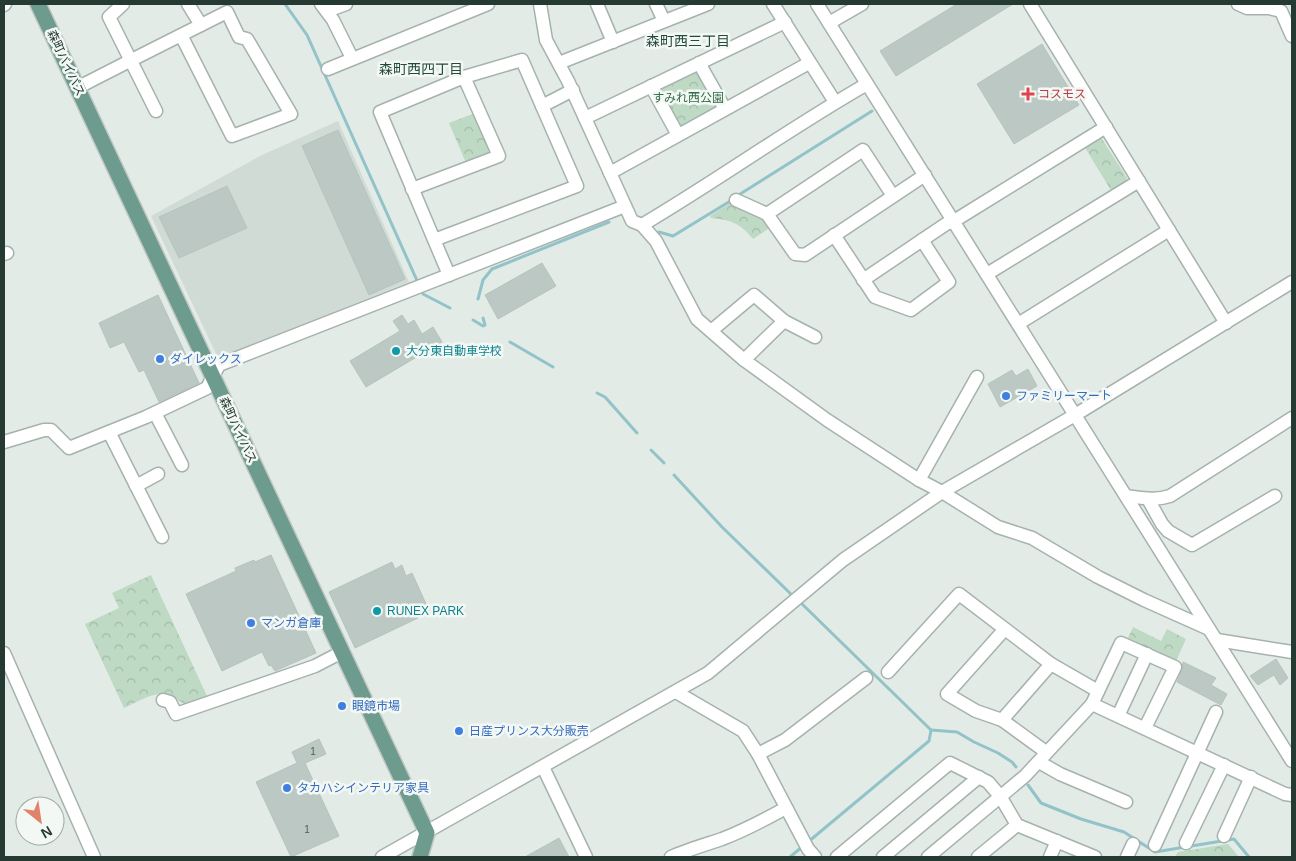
<svg xmlns="http://www.w3.org/2000/svg" width="1296" height="861" font-family="Helvetica,'Noto Sans JP',sans-serif">
<style>
.built{fill:#d1dbd6}
.park{fill:url(#park-crowns)}
.lines{fill:none;stroke-linecap:round;stroke-linejoin:round}
.stream{stroke:#91c3c9;stroke-width:3}
.building{fill:#bbc8c3;stroke:#b6c4bd}
.minor-casing{stroke:#a6b2ad;stroke-width:15}
.major-casing{stroke:#c2c8c6;stroke-width:18}
.minor{stroke:#fff;stroke-width:12}
.major{stroke:#6d9b8d;stroke-width:15}
.health-dot{fill:#e0444e;stroke:#f3f8f5;stroke-width:2}
.culture-dot{fill:#0f9aa8;stroke:#f3f8f5;stroke-width:2}
.shop-dot{fill:#3f7fe0;stroke:#f3f8f5;stroke-width:2}
.labels{text-anchor:middle;dominant-baseline:central;stroke-width:5;stroke-linejoin:round;paint-order:stroke}
.number-label{font-size:10px;fill:#4a5e57}
.street-label{font-size:12px;fill:#253a33;stroke:#f3f8f5}
.health-label{font-size:12px;fill:#be3a42;stroke:#f3f8f5;text-anchor:start}
.park-label{font-size:12px;fill:#346c47;stroke:#f3f8f5}
.culture-label{font-size:12px;fill:#0d838f;stroke:#f3f8f5;text-anchor:start}
.shop-label{font-size:12px;fill:#366cbe;stroke:#f3f8f5;text-anchor:start}
.neighbourhood-label{font-size:14px;fill:#234a3e;stroke:#f3f8f5}
</style>
<defs>
<pattern id="park-crowns" width="20" height="18" patternUnits="userSpaceOnUse" patternTransform="scale(1.25)"><rect width="20" height="18" fill="#bed9c4"/><path d="M2 6a3 3 0 1 1 6 0M12 15a3 3 0 1 1 6 0" fill="none" stroke="#a3bba9"/></pattern>
</defs>
<rect width="100%" height="100%" fill="#e3ebe7"/>
<polygon class="built" points="338,121 409,282 218,358 151,216 262,155"/>
<g class="park">
<polygon points="696,70 717,107 683,126 678,125 658,91 659,88"/>
<polygon points="475,113 490,148 487,155 466,163 449,123"/>
<polygon points="1098,139 1102,139 1127,178 1125,183 1112,192 1084,146"/>
<path d="M 732,202 L 763,216 L 771,227 L 753,239 C 740,223 731,220 711,218 L 710,216 Z"/>
<path d="M 151,575 L 207,696 L 186,705 C 158,687 152,695 124,708 L 85,624 L 119,608 L 112,593 Z"/>
<polygon points="1133,627 1161,641 1167,629 1186,639 1176,661 1128,638"/>
<polygon points="1228,844 1239,857 1175,857 1178,852"/>
</g>
<g class="lines">
<g class="stream">
<polyline points="285,4 307,35 419,285"/>
<polyline points="737,196 872,111"/>
<polyline points="659,232 673,236 732,200"/>
<polyline points="422,290 423,294 450,308"/>
<polyline points="478,299 483,280 492,269 609,222"/>
<polyline points="473,320 483,326 485,325 483,318"/>
<polyline points="510,342 553,367"/>
<polyline points="597,393 605,397 637,433"/>
<polyline points="651,450 664,463"/>
<polyline points="674,475 722,527 795,598"/>
<polyline points="800,602 931,730 929,741 808,842"/>
<polyline points="931,730 957,732 974,742 998,753 1012,762 1016,767"/>
<polyline points="1028,785 1041,803 1081,819 1124,832 1155,852 1234,839 1249,857"/>
<polyline points="790,857 803,846"/>
</g>
</g>
<g class="building">
<polygon points="957,4 1013,4 896,76 880,51"/>
<polygon points="1042,44 1079,105 1014,144 977,84"/>
<polygon points="338,130 405,279 369,295 302,146"/>
<polygon points="227,186 247,228 179,258 159,217"/>
<polygon points="542,263 556,286 498,319 485,295"/>
<polygon points="158,295 199,383 159,402 144,370 139,372 124,342 110,348 99,323"/>
<polygon points="402,315 408,324 414,320 422,334 433,327 442,342 366,387 350,361 400,331 393,321"/>
<polygon points="1028,369 1037,386 1000,407 988,384 1012,370 1016,376"/>
<polygon points="271,555 316,653 275,671 271,665 269,666 262,652 222,671 186,594 236,571 235,568 254,560 255,562"/>
<polygon points="392,562 395,569 402,565 406,576 412,573 427,606 414,611 418,618 355,648 329,592"/>
<polygon points="1276,659 1288,678 1280,685 1274,675 1258,685 1250,676"/>
<polygon points="1183,662 1216,678 1211,685 1227,694 1221,705 1177,682 1182,670"/>
<polygon points="319,739 326,754 305,763 339,836 291,857 256,782 297,763 292,752"/>
<polygon points="559,838 569,857 525,857"/>
</g>
<g class="lines">
<defs>
<g id="minor">
<polyline points="123,4 109,17 156,111"/>
<polyline points="188,4 201,25"/>
<polyline points="321,4 333,20 352,58"/>
<polyline points="540,4 546,40 568,81 632,221 642,225 656,241 697,319 744,360 827,420 919,480 942,492 998,527 1032,538 1098,577 1144,600 1209,629"/>
<polyline points="597,4 613,42"/>
<polyline points="656,4 664,21"/>
<polyline points="773,4 835,102"/>
<polyline points="817,4 1292,761"/>
<polyline points="1030,4 1226,323"/>
<polyline points="1238,4 1247,8 1269,8 1281,11 1292,36"/>
<polyline points="4,5 5,4"/>
<polyline points="327,11 346,4"/>
<polyline points="829,23 862,4"/>
<polyline points="559,63 708,4"/>
<polyline points="699,63 725,109"/>
<polyline points="328,69 488,4"/>
<polyline points="651,86 678,135"/>
<path d="M 77,88 C 127,62 177,37 227,12 L 239,37 L 247,39 L 291,114 L 232,136 L 181,35"/>
<polyline points="542,106 573,90"/>
<polyline points="585,118 785,22"/>
<polyline points="610,173 809,63"/>
<polyline points="412,189 499,156 464,77"/>
<polyline points="893,196 863,150 767,214 795,254 805,255 925,175"/>
<polyline points="736,200 767,214"/>
<path d="M 642,225 C 718,180 790,128 867,84"/>
<polyline points="834,235 875,297 911,310 949,282 922,240"/>
<polyline points="434,240 577,186 522,60 464,77 380,112 449,275"/>
<polyline points="4,254 7,253"/>
<polyline points="987,274 1139,181"/>
<polyline points="863,280 946,224 954,221 1106,127"/>
<polyline points="1018,324 1169,230"/>
<polyline points="711,331 754,295 784,321 815,337"/>
<polyline points="744,360 784,321"/>
<polyline points="155,413 182,465"/>
<polyline points="109,432 162,537"/>
<polyline points="4,442 44,430 51,430 69,448 146,417 207,388 219,365 625,206"/>
<polyline points="919,480 977,377"/>
<polyline points="136,486 158,474"/>
<path d="M 1126,496 C 1142,498 1155,501 1170,496 L 1292,418"/>
<polyline points="1148,499 1162,524 1168,531 1192,545 1275,496"/>
<polyline points="1004,630 947,694 976,711 1002,720 1046,752"/>
<polyline points="1217,640 1292,652"/>
<polyline points="4,653 94,857"/>
<polyline points="888,672 959,594 1051,664 1098,691"/>
<polyline points="676,692 743,731 758,754 808,849 815,857"/>
<polyline points="163,700 170,702 176,714 315,666 342,652"/>
<polyline points="1092,704 1285,794 1292,795"/>
<polyline points="1118,716 1147,654"/>
<polyline points="1002,720 1051,664"/>
<polyline points="758,754 785,740 866,678"/>
<polyline points="1039,762 1060,774 1126,802"/>
<polyline points="543,767 586,857"/>
<polyline points="1224,836 1251,777"/>
<polyline points="1186,843 1224,765"/>
<polyline points="1155,845 1216,712"/>
<polyline points="382,857 708,673 843,560 942,492 1075,415 1292,282"/>
<path d="M 671,857 C 687,850 704,845 722,839 C 743,831 764,820 784,809 L 787,810"/>
<polyline points="837,857 950,763 988,782 1000,796 1017,825 1095,857"/>
<polyline points="883,857 979,777"/>
<polyline points="928,857 1025,776 1092,704 1121,643 1175,667 1145,728"/>
<polyline points="978,857 1017,825"/>
<polyline points="1050,857 1057,841"/>
<polyline points="1127,857 1133,844"/>
</g>
<polyline id="major" points="38,4 427,833 420,857"/>
</defs>
<use href="#minor" class="minor-casing"/>
<use href="#major" class="major-casing"/>
<use href="#minor" class="minor"/>
<use href="#major" class="major"/>
</g>
<path class="health-dot" d="M1025.5 86.5h5v5h5v5h-5v5h-5v-5h-5v-5h5z"/>
<g class="culture-dot">
<circle cx="396" cy="351" r="5"/>
<circle cx="377" cy="611" r="5"/>
</g>
<g class="shop-dot">
<circle cx="160" cy="359" r="5"/>
<circle cx="1006" cy="396" r="5"/>
<circle cx="251" cy="623" r="5"/>
<circle cx="342" cy="706" r="5"/>
<circle cx="459" cy="731" r="5"/>
<circle cx="287" cy="788" r="5"/>
</g>
<g class="labels">
<g class="number-label">
<text x="313" y="751">1</text>
<text x="307" y="829">1</text>
</g>
<g class="street-label">
<text transform="translate(66 63) rotate(65)">森町バイパス</text>
<text transform="translate(238 430) rotate(65)">森町バイパス</text>
</g>
<g class="health-label">
<text x="1038" y="94">コスモス</text>
</g>
<g class="park-label">
<text x="688" y="98">すみれ西公園</text>
</g>
<g class="culture-label">
<text x="406" y="351">大分東自動車学校</text>
<text x="387" y="611">RUNEX PARK</text>
</g>
<g class="shop-label">
<text x="170" y="359">ダイレックス</text>
<text x="1016" y="396">ファミリーマート</text>
<text x="261" y="623">マンガ倉庫</text>
<text x="352" y="706">眼鏡市場</text>
<text x="469" y="731">日産プリンス大分販売</text>
<text x="297" y="788">タカハシインテリア家具</text>
</g>
<g class="neighbourhood-label">
<text x="688" y="41">森町西三丁目</text>
<text x="421" y="69">森町西四丁目</text>
</g>
</g>
<rect width="1296" height="861" fill="none" stroke="#253a33" stroke-width="10"/>
<g transform="translate(40 821) rotate(150)"><circle r="24" fill="#f3f8f5" stroke="#a1aca7"/>
<path d="M0-4L9 19L0 12L-9 19Z" fill="#e1826a"/>
<text y="-8" font-size="14" font-weight="bold" text-anchor="middle" fill="#253a33">N</text>
</g>
</svg>
